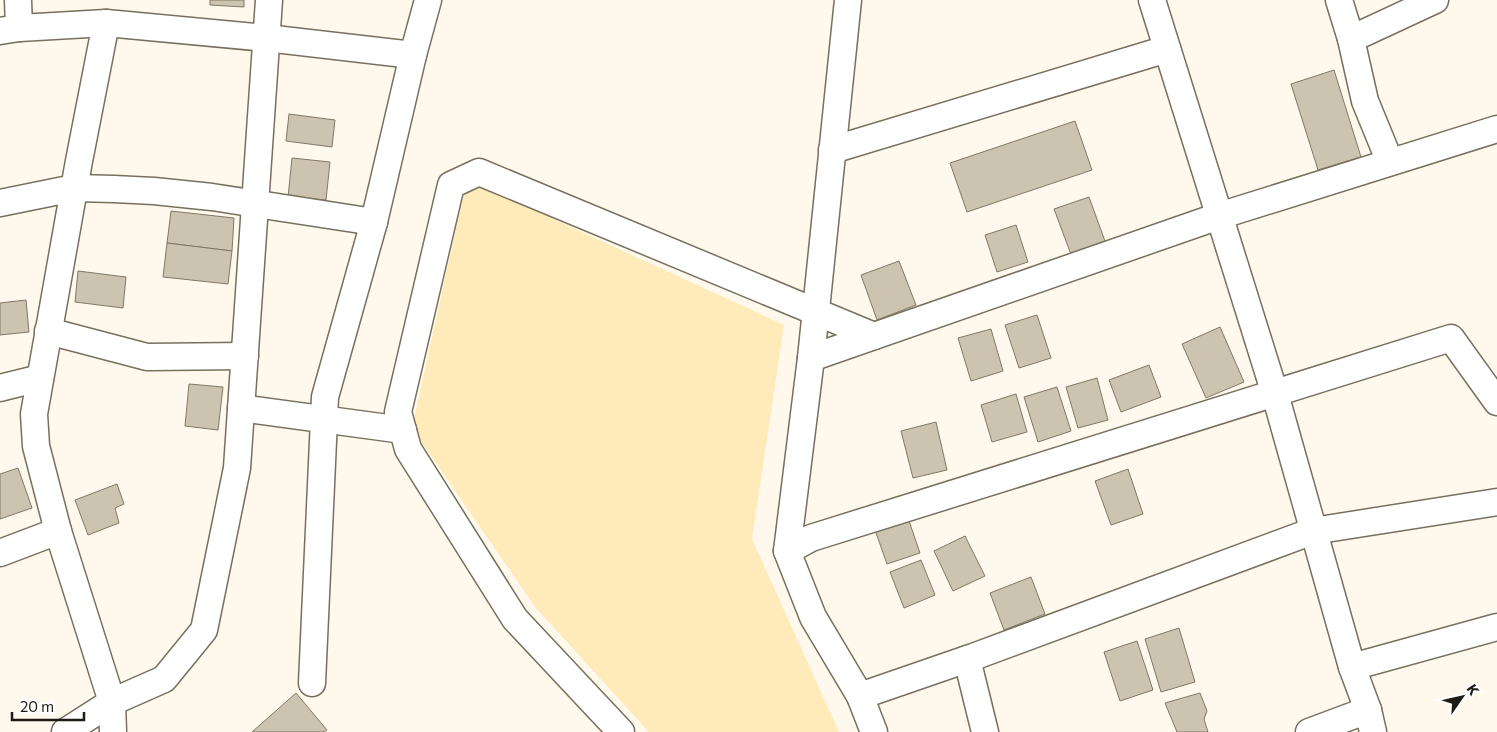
<svg xmlns="http://www.w3.org/2000/svg" width="1497" height="732" font-family="Commissioner,sans-serif">
<style>
.green{fill:#ffeab9}
.building{fill:#ccc4b0;stroke:#807866}
.lines{fill:none;stroke-linecap:round;stroke-linejoin:round}
.minor-casing{stroke:#77705e;stroke-width:29}
.minor{stroke:#fff;stroke-width:26}
</style>
<rect width="100%" height="100%" fill="#fff9ed"/>
<polygon class="green" points="475,183 784,325 752,539 839,732 649,732 535,607 412,428 463,197"/>
<g class="building">
<polygon points="210,0 244,0 244,7 210,5"/>
<polygon points="1334,70 1361,157 1318,170 1291,84"/>
<polygon points="289,114 335,120 332,147 286,141"/>
<polygon points="1075,121 1092,170 967,212 950,163"/>
<polygon points="292,158 330,162 326,200 288,197"/>
<polygon points="1089,197 1106,244 1072,257 1054,209"/>
<polygon points="171,211 234,218 232,251 167,243"/>
<polygon points="1016,225 1028,262 997,272 985,235"/>
<polygon points="167,243 232,251 228,284 163,277"/>
<polygon points="899,261 916,305 877,320 861,275"/>
<polygon points="78,271 126,277 123,308 75,302"/>
<polygon points="26,300 29,332 0,335 0,303"/>
<polygon points="1037,315 1051,358 1019,368 1005,325"/>
<polygon points="1220,327 1244,382 1206,398 1182,344"/>
<polygon points="991,329 1003,371 971,381 958,338"/>
<polygon points="1149,365 1161,397 1121,412 1109,380"/>
<polygon points="1097,378 1108,420 1078,428 1066,387"/>
<polygon points="189,384 223,387 218,430 185,426"/>
<polygon points="1057,387 1071,431 1038,442 1024,397"/>
<polygon points="1016,394 1027,432 992,442 981,405"/>
<polygon points="936,422 947,470 913,478 901,431"/>
<polygon points="18,468 32,508 0,519 0,474"/>
<polygon points="1128,469 1143,514 1111,525 1095,481"/>
<polygon points="117,484 124,504 115,508 119,523 88,535 75,500"/>
<polygon points="908,518 920,553 887,564 875,530"/>
<polygon points="965,536 985,576 953,591 934,551"/>
<polygon points="921,560 935,595 904,608 890,572"/>
<polygon points="1031,577 1045,614 1004,630 990,593"/>
<polygon points="1179,628 1195,682 1161,692 1145,639"/>
<polygon points="1137,641 1153,690 1120,701 1104,652"/>
<polygon points="296,693 327,730 324,732 252,732"/>
<polygon points="1200,693 1207,711 1204,719 1208,732 1177,732 1165,703"/>
</g>
<g class="lines">
<defs>
<g id="minor">
<polyline points="18,0 19,28"/>
<polyline points="848,0 811,358 787,551 813,617 860,696 874,732"/>
<polyline points="1152,0 1275,394 1352,667 1368,710 1373,732"/>
<polyline points="1339,0 1351,39 1365,101 1390,162"/>
<polyline points="106,23 79,161 34,414 36,446 58,531 112,702 113,732"/>
<polyline points="0,31 19,28 106,23 266,38 413,55"/>
<polyline points="1351,39 1435,0"/>
<polyline points="832,150 1167,49"/>
<polyline points="0,203 74,188 114,189 154,191 212,197 374,222"/>
<polyline points="48,331 147,357 245,356"/>
<polyline points="811,358 1219,216 1497,129"/>
<polyline points="0,388 40,378"/>
<polyline points="241,408 403,430"/>
<polyline points="787,551 811,538 1451,338 1497,402"/>
<polyline points="0,553 58,531"/>
<polyline points="967,659 985,732"/>
<polyline points="1352,667 1497,627"/>
<polyline points="312,683 325,397 374,222 413,55 428,0"/>
<polyline points="860,696 973,657 1313,531 1497,502"/>
<polyline points="65,732 112,702 164,679 204,630 237,468 269,0"/>
<polyline points="621,732 515,619 408,449 398,412 451,185 479,172 874,336"/>
<polyline points="1309,732 1368,710"/>
</g>
</defs>
<use href="#minor" class="minor-casing"/>
<use href="#minor" class="minor"/>
</g>
<g transform="translate(1462 697) rotate(56)" stroke="#ffffff" stroke-width="4" paint-order="stroke">
<path d="M0-4L9 19L0 12L-9 19Z" fill="#1e1b14"/>
<text y="-8" font-size="14" font-weight="bold" text-anchor="middle" fill="#1e1b14">K</text>
</g>
<path d="M12 712v8h72v-8" fill="none" stroke="#1e1b14" stroke-width="2.5"/>
<text x="20" y="712" font-size="15" fill="#1e1b14" stroke="#ffffff" stroke-width="4" paint-order="stroke">20 m</text>
</svg>
